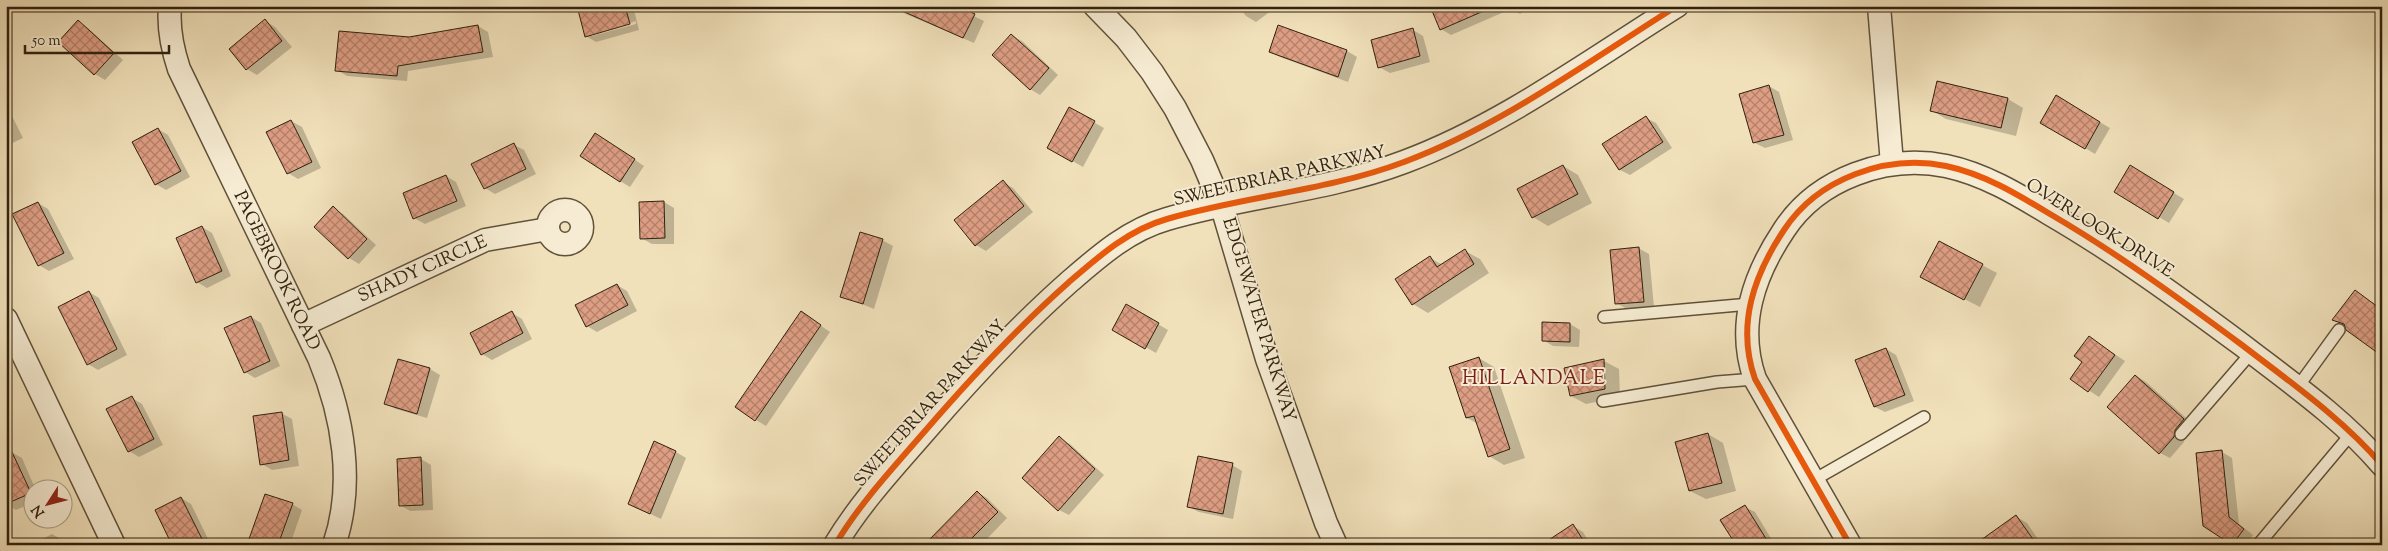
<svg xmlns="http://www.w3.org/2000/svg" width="2388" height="551" font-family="'Sorts Mill Goudy',serif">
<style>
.shadow{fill:#0003;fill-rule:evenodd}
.building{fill:url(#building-cross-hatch);stroke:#30210e}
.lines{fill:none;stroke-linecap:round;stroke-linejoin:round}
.service-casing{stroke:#605139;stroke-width:14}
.minor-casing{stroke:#605139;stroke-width:25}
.service{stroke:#f6ecd3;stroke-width:11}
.minor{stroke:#f6ecd3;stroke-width:22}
.cycleway-casing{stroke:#f6ecd3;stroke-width:9}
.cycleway{stroke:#e8590c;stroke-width:6}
.labels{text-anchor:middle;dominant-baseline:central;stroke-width:4;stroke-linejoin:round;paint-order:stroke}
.street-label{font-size:18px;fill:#30210e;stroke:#f6ecd3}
.quarter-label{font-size:20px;letter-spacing:1px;fill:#7a1f14;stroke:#f6ecd3}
</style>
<defs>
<pattern id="building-cross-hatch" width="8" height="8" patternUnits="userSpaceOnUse" patternTransform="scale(1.25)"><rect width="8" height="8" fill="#de9e84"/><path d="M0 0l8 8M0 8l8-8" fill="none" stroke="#b4806a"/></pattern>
</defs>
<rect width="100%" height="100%" fill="#f1e1bb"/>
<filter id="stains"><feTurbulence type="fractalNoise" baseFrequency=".004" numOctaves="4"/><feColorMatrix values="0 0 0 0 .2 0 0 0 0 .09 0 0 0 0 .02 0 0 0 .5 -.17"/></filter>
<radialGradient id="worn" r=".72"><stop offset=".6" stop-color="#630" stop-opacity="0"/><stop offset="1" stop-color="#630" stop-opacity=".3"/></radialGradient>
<g class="shadow">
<path d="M 596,6 L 633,6 L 639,30 L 596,42 L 586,36 ZM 636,21 L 636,24 L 592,36 L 592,34 Z"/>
<polygon points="887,6 953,6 984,21 974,43"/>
<polygon points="1238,6 1278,6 1256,22 1246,16"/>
<polygon points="1432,6 1532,6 1520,14 1511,9 1451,35 1441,29"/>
<polygon points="265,21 275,27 292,47 257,75 247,69 231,49"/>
<polygon points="78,22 88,28 123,60 105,80 95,74 60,42"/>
<polygon points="478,26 488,32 493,57 408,71 407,81 347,76 337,70 409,38"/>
<polygon points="1279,27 1347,51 1357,57 1348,82 1280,57 1270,52"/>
<polygon points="1413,30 1423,36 1430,62 1390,73 1379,67"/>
<polygon points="1011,35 1022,41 1058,75 1040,95 1030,89"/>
<polygon points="1938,82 2008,99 2023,108 2016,136 1946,119 1931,110"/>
<polygon points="1769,86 1779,92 1793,140 1765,148 1755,143"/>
<polygon points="2056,97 2110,128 2095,154 2042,122"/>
<polygon points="6,104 23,138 6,146"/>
<polygon points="1070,109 1104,128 1083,167 1048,147"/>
<polygon points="1646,118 1656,123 1672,148 1630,175 1620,170 1604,144"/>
<polygon points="291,121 302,127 321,168 298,179 288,173"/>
<polygon points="158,129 168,135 190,177 166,190 156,184"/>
<polygon points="606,140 644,166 630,187 620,181"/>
<polygon points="514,145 524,150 536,174 495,194 485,188"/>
<polygon points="1563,166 1578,175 1592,203 1548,226 1533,217"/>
<polygon points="2130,167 2184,199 2169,223 2116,191"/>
<polygon points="446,176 456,182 466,206 425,224 414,218"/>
<polygon points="1003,182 1013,188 1033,212 986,251 976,245"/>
<polygon points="664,202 674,208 674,244 652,244 641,238"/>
<polygon points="38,203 48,209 74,259 49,271 39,265"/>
<polygon points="333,208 343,214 376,245 359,264 349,258"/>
<polygon points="202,227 212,233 231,276 207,288 197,282"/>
<polygon points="882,240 893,246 874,309 842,296"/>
<polygon points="1638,248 1649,254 1654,307 1627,309 1616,303"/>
<polygon points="1465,251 1480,259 1489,273 1428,313 1413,304 1430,258 1443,265"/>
<polygon points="1982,265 1997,273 1980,307 1937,285"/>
<polygon points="617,285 627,291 637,311 597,332 587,326"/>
<polygon points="2355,291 2382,309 2382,355 2334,320"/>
<polygon points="89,292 99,298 127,355 98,370 88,364"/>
<polygon points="1127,306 1168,330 1156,353 1114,329"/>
<polygon points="512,313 522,319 532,339 492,360 482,354"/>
<polygon points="251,317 261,323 280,366 255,378 245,372"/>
<polygon points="811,319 830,332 766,426 756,420"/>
<polygon points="1570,324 1580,330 1579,347 1553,346 1543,340"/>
<polygon points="2089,337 2125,361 2099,397 2071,379 2084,361"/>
<polygon points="1886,349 1896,355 1914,401 1885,412 1875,407"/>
<polygon points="1479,358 1494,367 1525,458 1504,465 1489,456 1478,424 1467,418"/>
<polygon points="399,361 430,369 440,375 427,418 396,409 386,404"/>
<polygon points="1604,361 1619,369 1620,397 1586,404 1571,396"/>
<polygon points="2136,376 2146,382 2194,425 2185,435 2184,442 2170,458 2160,453"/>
<polygon points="132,398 142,404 163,445 139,457 129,451"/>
<polygon points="281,413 292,419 299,466 272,470 262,464"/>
<polygon points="1708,434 1723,443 1736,491 1706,499 1690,491"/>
<polygon points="1059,438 1070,444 1104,475 1069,515 1059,510"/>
<polygon points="11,452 22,458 35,488 32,488 32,503 16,510 6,504 6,455"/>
<polygon points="676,452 686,458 661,519 640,509"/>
<polygon points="2222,452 2232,458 2239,524 2253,535 2247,545 2232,545"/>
<polygon points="421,459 431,465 433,510 410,511 400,505"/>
<polygon points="1232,465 1242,471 1233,519 1199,512 1189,507"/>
<polygon points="977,492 987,498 1007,518 981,545 925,545"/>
<polygon points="181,498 191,504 211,545 174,545"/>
<polygon points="292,504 302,510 290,545 268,545 259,542 259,544 250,539"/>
<polygon points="1745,507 1755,512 1775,545 1737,545"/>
<polygon points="2017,517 2027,523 2042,545 1976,545"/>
<polygon points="1573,526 1583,532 1591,545 1553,545"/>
<polygon points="52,534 62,540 65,545 31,545"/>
</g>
<g class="building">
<polygon points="592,6 625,6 630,24 585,37 578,10"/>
<polygon points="891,6 958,6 975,14 963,38"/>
<polygon points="1430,6 1495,6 1440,30"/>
<polygon points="265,19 282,41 246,70 229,49"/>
<polygon points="78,20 114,53 94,75 58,42"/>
<polygon points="478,25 483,52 398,66 397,76 335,71 339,31 409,37"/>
<polygon points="1278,25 1347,50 1338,77 1269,52"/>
<polygon points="1413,28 1420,56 1378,68 1371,40"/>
<polygon points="1011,34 1049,68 1030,90 992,55"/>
<polygon points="1937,81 2008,98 2001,128 1930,111"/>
<polygon points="1769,85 1784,135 1753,143 1739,94"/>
<polygon points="2056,95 2100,122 2085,149 2040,123"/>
<polygon points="1069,107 1095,121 1072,162 1047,148"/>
<polygon points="1646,116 1663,142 1619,170 1602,144"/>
<polygon points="291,120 312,162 287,174 266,132"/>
<polygon points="158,128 181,171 155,185 132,142"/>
<polygon points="595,133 635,159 620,182 580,156"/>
<polygon points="514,143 526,169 484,189 471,164"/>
<polygon points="1563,165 1578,194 1532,218 1517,189"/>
<polygon points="2130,165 2174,192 2158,219 2114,192"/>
<polygon points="446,175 457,201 413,219 403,193"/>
<polygon points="1003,180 1024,206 975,246 954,220"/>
<polygon points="664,201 665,238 640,239 639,202"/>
<polygon points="38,202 64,253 38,266 12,214"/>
<polygon points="333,206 367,239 348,259 314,227"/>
<polygon points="202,226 222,271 196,283 176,238"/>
<polygon points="860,232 883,239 863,304 840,297"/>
<polygon points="1939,241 1983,264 1964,300 1920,277"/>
<polygon points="1639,247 1644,302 1615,304 1610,250"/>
<polygon points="1465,249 1474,264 1412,305 1395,279 1430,256 1437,267"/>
<polygon points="617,284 628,305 586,327 575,305"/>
<polygon points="2355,290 2382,310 2382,356 2346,330 2344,324 2332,320"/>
<polygon points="89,291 117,349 87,365 58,307"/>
<polygon points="1126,304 1159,323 1145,349 1112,330"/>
<polygon points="512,311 523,333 481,355 470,333"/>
<polygon points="801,311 821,325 755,421 735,407"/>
<polygon points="251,316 270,361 244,373 224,328"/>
<polygon points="1542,322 1570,323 1570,342 1542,341"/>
<polygon points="2089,336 2115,355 2088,392 2070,379 2082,362 2074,356"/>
<polygon points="1886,348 1905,395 1874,407 1855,360"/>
<polygon points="1479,357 1510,449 1488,457 1474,416 1466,418 1449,367"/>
<polygon points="398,359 430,368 417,414 384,404"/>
<polygon points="1604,359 1605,389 1570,396 1564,368"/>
<polygon points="2135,375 2184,419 2175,430 2174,437 2159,454 2107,407"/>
<polygon points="132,396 154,439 128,452 106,409"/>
<polygon points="282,412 289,460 260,465 253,416"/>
<polygon points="1708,433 1722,483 1689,491 1675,442"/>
<polygon points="1059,436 1095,469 1058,511 1022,478"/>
<polygon points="6,439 31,493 6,504"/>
<polygon points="654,441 676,451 650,514 628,504"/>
<polygon points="2222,450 2229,517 2244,529 2232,545 2203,526 2196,453"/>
<polygon points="1198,456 1233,463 1223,514 1187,507"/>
<polygon points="421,457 423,505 399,506 397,459"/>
<polygon points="977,491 998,512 965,545 924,545"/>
<polygon points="265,494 293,503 278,545 264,545 249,539"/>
<polygon points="181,497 205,545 172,545 155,510"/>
<polygon points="1745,505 1770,545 1736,545 1720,520"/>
<polygon points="2016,515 2037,545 1974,545"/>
<polygon points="1573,524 1586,545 1541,545"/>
</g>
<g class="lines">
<defs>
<g id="service">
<polyline points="1604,317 1750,304"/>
<polyline points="2297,388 2339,330"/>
<polyline points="1603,401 1717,382 1755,379"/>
<polyline points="2181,434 2251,353"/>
<polyline points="1812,481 1924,417"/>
<polyline points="2258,545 2351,434"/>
</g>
<g id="minor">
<path d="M 170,6 C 168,28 172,48 179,69 L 319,358 C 343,416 355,484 334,545"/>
<polyline points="1095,6 1126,38 1152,72 1175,108 1202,160 1222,207 1267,359 1326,523 1336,545"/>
<polyline points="1879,6 1892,164"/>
<circle cx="565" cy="227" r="17"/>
<polyline points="6,319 114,545"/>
<polyline points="303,325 485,240 548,229"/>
<path d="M 835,545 C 860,503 893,468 925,431 C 970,379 1016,329 1068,283 C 1098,257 1128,230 1167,219 C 1245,196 1327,191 1404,162 C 1501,126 1589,61 1677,6"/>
<path d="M 1850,545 L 1755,379 C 1736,325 1754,275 1784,230 C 1818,178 1887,154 1946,166 C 1984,174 2017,194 2050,214 C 2117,253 2180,299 2242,345 C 2290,382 2343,419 2382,465"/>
</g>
</defs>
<use href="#service" class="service-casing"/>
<use href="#minor" class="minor-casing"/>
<use href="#service" class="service"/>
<use href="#minor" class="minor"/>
<defs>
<g id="cycleway">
<path d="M 835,545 C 860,503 893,468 925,431 C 970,379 1016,329 1068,283 C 1098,257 1128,230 1167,219 C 1245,196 1327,191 1404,162 C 1501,126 1589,61 1677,6"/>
<path d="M 1850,545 L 1755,379 C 1736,325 1754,275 1784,230 C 1818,178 1887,154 1946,166 C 1984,174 2017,194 2050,214 C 2117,253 2180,299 2242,345 C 2290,382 2343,419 2382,465"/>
</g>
</defs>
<use href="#cycleway" class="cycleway-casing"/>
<use href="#cycleway" class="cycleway"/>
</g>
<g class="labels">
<g class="street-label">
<text transform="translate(1280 177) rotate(-13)">SWEETBRIAR PARKWAY</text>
<text transform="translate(2099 229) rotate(32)">OVERLOOK DRIVE</text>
<text transform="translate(423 270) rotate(-24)">SHADY CIRCLE</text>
<text transform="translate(276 271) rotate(64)">PAGEBROOK ROAD</text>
<text transform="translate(1258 320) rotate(73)">EDGEWATER PARKWAY</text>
<text transform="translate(931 404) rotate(-48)">SWEETBRIAR PARKWAY</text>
</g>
<g class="quarter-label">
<text x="1534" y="379">HILLANDALE</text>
</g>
</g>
<rect width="2388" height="551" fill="none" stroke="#f1e1bb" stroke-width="25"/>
<rect x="8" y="8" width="2373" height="536" fill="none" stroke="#30210e" stroke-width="2.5"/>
<rect x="12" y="12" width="2363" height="526" fill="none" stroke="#30210e"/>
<g transform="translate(48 504) rotate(234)"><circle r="24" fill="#f6ecd3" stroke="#a79b84"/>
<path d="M0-4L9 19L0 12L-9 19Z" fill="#8f2418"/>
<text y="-8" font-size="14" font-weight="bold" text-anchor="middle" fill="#30210e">N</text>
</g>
<path d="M25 45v8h144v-8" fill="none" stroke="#30210e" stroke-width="2.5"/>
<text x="32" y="45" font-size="15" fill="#30210e" stroke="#f6ecd3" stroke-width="4" paint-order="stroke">50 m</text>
<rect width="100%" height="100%" filter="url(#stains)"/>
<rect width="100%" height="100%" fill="url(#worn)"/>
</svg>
